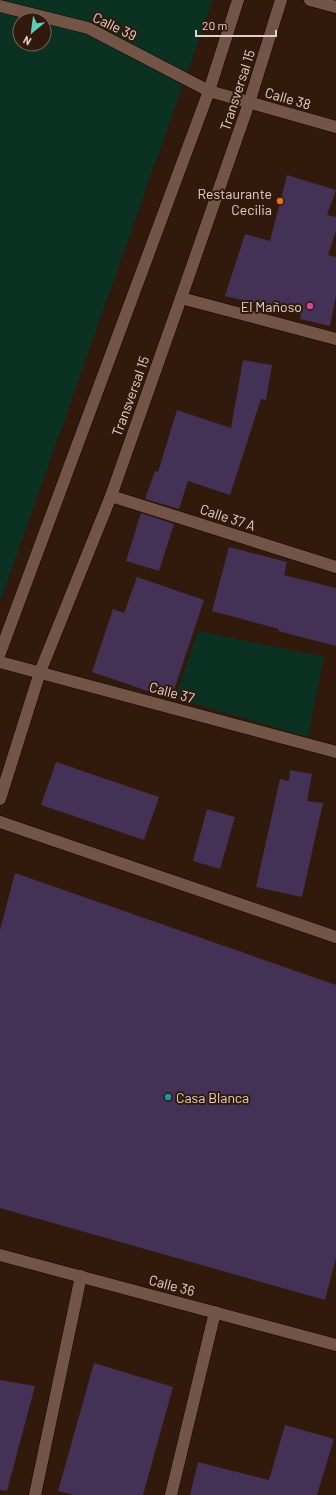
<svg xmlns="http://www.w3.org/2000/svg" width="336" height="1495" font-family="Barlow,sans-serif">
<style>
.green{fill:#0a3121;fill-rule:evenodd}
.building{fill:#433255}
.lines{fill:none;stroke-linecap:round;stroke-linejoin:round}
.minor-casing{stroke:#170400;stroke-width:13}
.minor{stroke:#725546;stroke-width:12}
.food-dot{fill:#e8710a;stroke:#31190c;stroke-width:1.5}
.hotel-dot{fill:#d1479c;stroke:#31190c;stroke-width:1.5}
.culture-dot{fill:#0f9aa8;stroke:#31190c;stroke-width:1.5}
.labels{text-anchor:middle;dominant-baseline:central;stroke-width:4;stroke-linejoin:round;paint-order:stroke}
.street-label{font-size:14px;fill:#e2d1c8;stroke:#31190c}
.poi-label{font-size:14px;fill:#e2d1c8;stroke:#31190c;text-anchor:end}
</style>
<rect width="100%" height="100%" fill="#31190c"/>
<g class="green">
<path d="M 0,0 L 213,0 L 0,602 ZM 20,20 L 44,20 L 44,44 L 20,44 Z"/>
<polygon points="198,631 324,657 308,737 175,698"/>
</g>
<g class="building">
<polygon points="287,175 336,190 327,215 336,217 336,231 328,255 336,257 336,296 330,326 300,319 301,314 225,296 245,234 270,241"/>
<polygon points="243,360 272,365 266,400 261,399 230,495 188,481 179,509 145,499 155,471 158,472 177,410 231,428"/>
<polygon points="141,513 174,524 159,571 126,561"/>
<polygon points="229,547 287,562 284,575 336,588 336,646 278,631 279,629 212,611"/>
<polygon points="137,577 204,600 171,699 92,672 113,609 124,613"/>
<polygon points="56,762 159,797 144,840 41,805"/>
<polygon points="290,770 312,774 307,801 323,803 302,897 256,887 280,779 289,781"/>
<polygon points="207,809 235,817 220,869 193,861"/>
<polygon points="15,873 336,985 336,1258 325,1300 0,1208 0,930"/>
<polygon points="94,1363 173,1387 143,1495 74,1495 58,1491"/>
<polygon points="0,1380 35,1386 7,1491 0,1490"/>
<polygon points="285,1425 334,1439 317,1495 190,1495 198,1462 269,1480"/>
</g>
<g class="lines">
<defs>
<g id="minor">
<polyline points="310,0 336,7"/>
<polyline points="0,6 88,28 209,91 336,127"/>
<polyline points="181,298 336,339"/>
<polyline points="111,496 336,567"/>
<polyline points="0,653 209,91 238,0"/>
<polyline points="0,662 336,752"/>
<polyline points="0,799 40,672 111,496 181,298 249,103 281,0"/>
<polyline points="0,822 336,937"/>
<polyline points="0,1255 336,1345"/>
<polyline points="35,1495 81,1276"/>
<polyline points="171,1495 215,1312"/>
</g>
</defs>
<use href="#minor" class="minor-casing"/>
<use href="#minor" class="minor"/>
</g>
<circle class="food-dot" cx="280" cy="201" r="4"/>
<circle class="hotel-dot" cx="310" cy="306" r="4"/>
<circle class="culture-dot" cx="168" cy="1097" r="4"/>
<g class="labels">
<g class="street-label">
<text transform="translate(115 26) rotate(26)">Calle 39</text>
<text transform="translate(237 90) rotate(-72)">Transversal 15</text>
<text transform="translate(288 98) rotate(16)">Calle 38</text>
<text transform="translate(130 396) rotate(-70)">Transversal 15</text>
<text transform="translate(228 517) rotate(18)">Calle 37 A</text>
<text transform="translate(172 692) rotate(15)">Calle 37</text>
<text transform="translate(172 1285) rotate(15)">Calle 36</text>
</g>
<g class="poi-label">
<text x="272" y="193">Restaurante<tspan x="272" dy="16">Cecilia</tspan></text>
<text x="302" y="306">El Mañoso</text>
<text x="176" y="1097" text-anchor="start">Casa Blanca</text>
</g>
</g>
<g transform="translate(32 32) rotate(209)"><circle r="19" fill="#31190c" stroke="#786357"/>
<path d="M0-3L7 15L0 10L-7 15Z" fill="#5acebd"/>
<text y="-6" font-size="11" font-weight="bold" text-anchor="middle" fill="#e2d1c8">N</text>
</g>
<path d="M196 30v6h80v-6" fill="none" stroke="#e2d1c8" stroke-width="2"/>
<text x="202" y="30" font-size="12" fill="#e2d1c8" stroke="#31190c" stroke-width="3" paint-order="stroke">20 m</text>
</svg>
